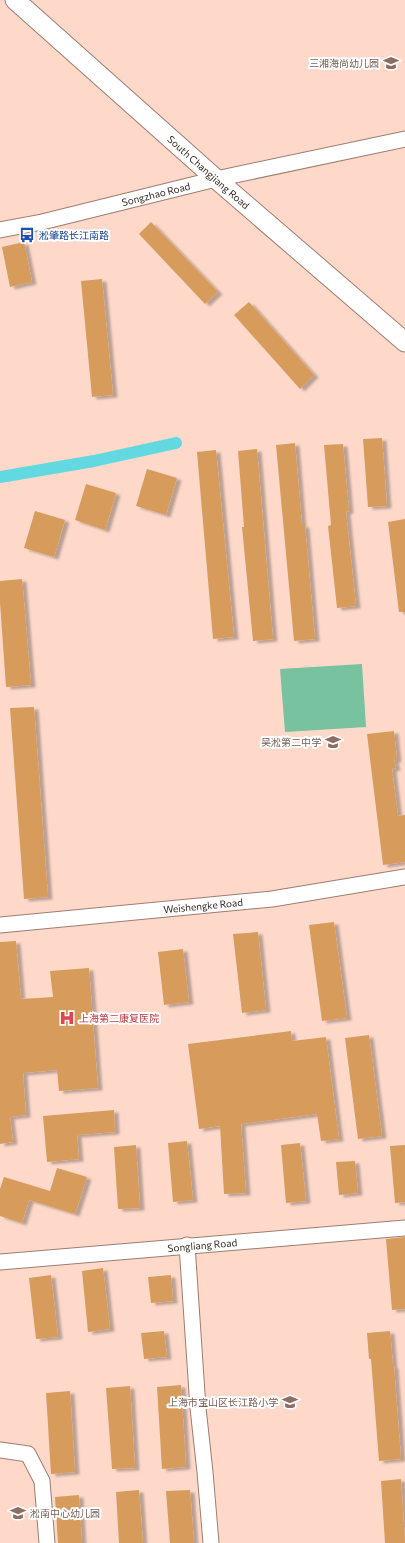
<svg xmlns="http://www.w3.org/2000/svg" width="405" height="1543" font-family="Commissioner,'Noto Sans SC',sans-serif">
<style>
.green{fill:#78c29f}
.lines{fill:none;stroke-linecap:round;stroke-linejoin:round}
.canal{stroke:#62d9e0;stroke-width:12}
.building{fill:#d79c5c;filter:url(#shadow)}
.minor-casing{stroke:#9e7d6f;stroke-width:17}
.major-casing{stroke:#9e7d6f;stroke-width:21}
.minor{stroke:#fff;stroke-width:15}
.major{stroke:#fff;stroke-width:19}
.labels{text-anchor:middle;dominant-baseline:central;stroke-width:4;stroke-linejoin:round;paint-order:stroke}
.education-label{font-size:10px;fill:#785e54;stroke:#fff;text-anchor:end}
.street-label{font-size:10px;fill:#372923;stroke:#fff}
.transit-label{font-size:10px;fill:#164399;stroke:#fff;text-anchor:start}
.health-label{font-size:10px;fill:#be3a42;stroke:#fff;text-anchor:start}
</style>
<defs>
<filter id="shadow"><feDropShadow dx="4.5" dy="2.5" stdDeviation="1" flood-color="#0004"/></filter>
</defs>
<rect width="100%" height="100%" fill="#fed9ca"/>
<polygon class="green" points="362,664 366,727 285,732 280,669"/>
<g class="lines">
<polyline class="canal" points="0,477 94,461 176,443"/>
</g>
<g class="building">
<polygon points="151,222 218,292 205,304 139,234"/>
<polygon points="24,242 32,282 10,287 2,247"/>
<polygon points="102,279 113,395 92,397 81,281"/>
<polygon points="249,302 314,375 300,389 234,315"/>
<polygon points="382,438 387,506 368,507 363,439"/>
<polygon points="295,443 302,525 305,525 315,639 294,641 276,445"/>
<polygon points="343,444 349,511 346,512 356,606 337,608 328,526 331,525 324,445"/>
<polygon points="257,449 273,639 253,641 242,527 244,527 238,451"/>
<polygon points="216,450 234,637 213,639 197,452"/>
<polygon points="147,469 177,478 166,515 136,506"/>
<polygon points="86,484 116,493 105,530 75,520"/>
<polygon points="35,511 65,520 54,557 24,548"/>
<polygon points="405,519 405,612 399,612 388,522"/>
<polygon points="22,579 31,685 6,687 0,602 0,581"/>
<polygon points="34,707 48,897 24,899 10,708"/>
<polygon points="394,731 397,760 394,760 396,768 392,769 398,816 405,815 405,862 383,865 367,734"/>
<polygon points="334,922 347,1018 322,1021 309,925"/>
<polygon points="258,932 266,1010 242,1013 233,934"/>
<polygon points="16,941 21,999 53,997 50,971 89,968 98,1088 59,1091 57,1070 23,1073 26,1115 10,1117 13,1142 0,1144 0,942"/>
<polygon points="183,949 189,1002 164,1005 158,952"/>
<polygon points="291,1031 292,1041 326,1037 339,1139 321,1141 317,1114 241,1124 246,1193 224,1194 220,1126 199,1129 188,1044"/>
<polygon points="369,1035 382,1136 358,1139 345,1038"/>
<polygon points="114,1110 115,1132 77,1135 79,1159 47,1162 43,1116"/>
<polygon points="187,1141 193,1200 173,1202 168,1143"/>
<polygon points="300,1143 306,1201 286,1203 281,1145"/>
<polygon points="136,1145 140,1208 118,1209 114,1147"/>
<polygon points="405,1145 405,1202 395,1203 390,1146"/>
<polygon points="355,1161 358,1193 339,1195 336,1162"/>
<polygon points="57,1168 87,1177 75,1214 29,1200 22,1223 0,1216 0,1189 4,1177 50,1191"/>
<polygon points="405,1237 405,1309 392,1310 386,1239"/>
<polygon points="103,1268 110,1329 88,1332 82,1271"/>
<polygon points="51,1275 58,1337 36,1339 29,1278"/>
<polygon points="171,1275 173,1301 151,1303 148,1277"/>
<polygon points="164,1331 167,1357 144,1359 141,1333"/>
<polygon points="390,1331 393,1366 394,1366 401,1459 379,1461 371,1359 369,1359 367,1333"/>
<polygon points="181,1385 186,1467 162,1469 157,1387"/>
<polygon points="130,1386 135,1468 112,1469 106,1388"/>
<polygon points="70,1391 75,1472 51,1474 46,1393"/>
<polygon points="401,1479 405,1543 385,1543 381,1481"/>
<polygon points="139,1490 143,1543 119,1543 116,1492"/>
<polygon points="190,1490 194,1543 170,1543 166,1491"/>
<polygon points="79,1495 82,1543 58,1543 55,1497"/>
</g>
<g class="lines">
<defs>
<g id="minor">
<path id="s1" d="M 0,230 L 42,222 L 216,179 L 405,139"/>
<path id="s2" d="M 0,925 L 272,899 L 405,877"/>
<polyline points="187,1245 198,1408 205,1472 211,1543"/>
<path id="s3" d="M 0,1262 L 405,1228"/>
<polyline points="0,1450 28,1454 42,1481 47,1543"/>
</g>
<g id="major">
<path id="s4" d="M 15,0 L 216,179 L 405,342"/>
</g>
</defs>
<use href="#minor" class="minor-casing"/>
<use href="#major" class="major-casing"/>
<use href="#minor" class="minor"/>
<use href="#major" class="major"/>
</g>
<defs>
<symbol id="school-bare" viewBox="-9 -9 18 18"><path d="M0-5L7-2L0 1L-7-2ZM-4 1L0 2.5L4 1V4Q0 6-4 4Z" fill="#8d6e63" stroke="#fff" stroke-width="2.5" paint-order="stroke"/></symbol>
<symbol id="bus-bare" viewBox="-9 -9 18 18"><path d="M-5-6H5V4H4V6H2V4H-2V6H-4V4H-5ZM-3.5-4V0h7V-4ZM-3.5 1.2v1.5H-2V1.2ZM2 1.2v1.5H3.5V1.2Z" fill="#1a4fb4" stroke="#fff" stroke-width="2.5" paint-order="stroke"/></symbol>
<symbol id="hospital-bare" viewBox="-9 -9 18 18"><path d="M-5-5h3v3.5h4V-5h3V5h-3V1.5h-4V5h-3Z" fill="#e0444e" stroke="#fff" stroke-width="2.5" paint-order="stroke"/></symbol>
</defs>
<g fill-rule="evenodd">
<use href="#school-bare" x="380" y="52" width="22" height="22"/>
<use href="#bus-bare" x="16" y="224" width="22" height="22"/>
<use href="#school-bare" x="322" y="731" width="22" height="22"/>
<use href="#hospital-bare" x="56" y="1007" width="22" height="22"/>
<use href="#school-bare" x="279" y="1391" width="22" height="22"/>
<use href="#school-bare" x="7" y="1502" width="22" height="22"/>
</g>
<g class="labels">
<g class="education-label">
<text x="379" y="63">三湘海尚幼儿园</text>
<text x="321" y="742">吴淞第二中学</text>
<text x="278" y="1402">上海市宝山区长江路小学</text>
<text x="30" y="1513" text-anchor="start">淞南中心幼儿园</text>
</g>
<g class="street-label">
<text stroke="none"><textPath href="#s4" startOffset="259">South Changjiang Road</textPath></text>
<text stroke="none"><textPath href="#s1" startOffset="160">Songzhao Road</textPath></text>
<text stroke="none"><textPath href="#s2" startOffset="204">Weishengke Road</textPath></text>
<text stroke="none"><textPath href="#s3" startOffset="203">Songliang Road</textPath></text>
</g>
<g class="transit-label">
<text x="39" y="235">淞肇路长江南路</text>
</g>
<g class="health-label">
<text x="79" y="1018">上海第二康复医院</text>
</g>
</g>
</svg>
